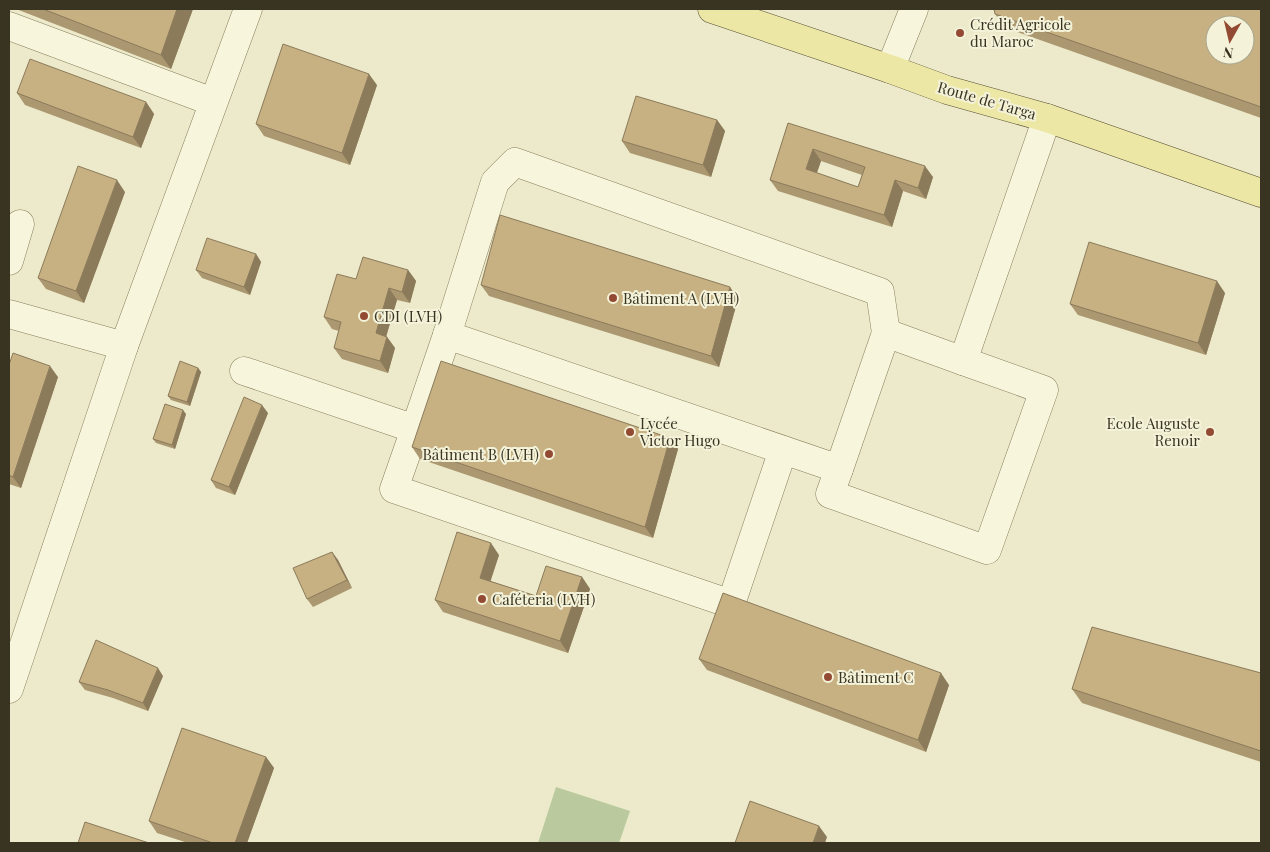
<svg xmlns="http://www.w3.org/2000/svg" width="1270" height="852" font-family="'Playfair Display',serif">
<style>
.green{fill:#baca9e}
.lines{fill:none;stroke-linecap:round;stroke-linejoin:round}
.minor-casing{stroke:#887f5f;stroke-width:29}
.major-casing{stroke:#564c33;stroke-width:29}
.minor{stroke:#f7f6dd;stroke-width:28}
.major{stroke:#ece7a5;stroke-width:28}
.wall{fill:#ab9770;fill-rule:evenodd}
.shaded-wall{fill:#8b7b5b}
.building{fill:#c7b082;stroke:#8b7b5b;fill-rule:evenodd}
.poi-dot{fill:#934a33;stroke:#f4f3d9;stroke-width:2}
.labels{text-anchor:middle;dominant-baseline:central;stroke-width:4;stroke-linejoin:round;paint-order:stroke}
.poi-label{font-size:15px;fill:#393322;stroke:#f4f3d9;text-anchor:start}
.street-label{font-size:15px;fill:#393322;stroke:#f4f3d9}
</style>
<rect width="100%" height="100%" fill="#eceaca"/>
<polygon class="green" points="556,787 630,811 619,843 538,843"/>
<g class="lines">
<defs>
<g id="minor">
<polyline points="9,26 213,102"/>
<polyline points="890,69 914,9"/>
<polyline points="9,261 20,224"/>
<polyline points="9,314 124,346"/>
<polyline points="447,335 495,182 515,162 880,292 886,333"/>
<polyline points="244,371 415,429 447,335 839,469 886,333 963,361 1047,118"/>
<polyline points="415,429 394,489 731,604 783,450"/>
<polyline points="839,469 830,494 987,550 1044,390 963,361"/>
<polyline points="9,689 124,346 248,9"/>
</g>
<polyline id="major" points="712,9 890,69 947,90 1047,118 1261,193"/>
</defs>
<use href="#minor" class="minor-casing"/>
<use href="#major" class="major-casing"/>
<use href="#minor" class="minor"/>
<use href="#major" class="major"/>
</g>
<g class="wall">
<polygon points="16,9 193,9 171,69"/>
<polygon points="1261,9 1261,118 1006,28 995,14"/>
<polygon points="377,85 350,165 264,136 256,124"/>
<polygon points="17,93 146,102 154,114 141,148 25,105"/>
<polygon points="717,120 725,131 711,177 630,153 622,141"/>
<path d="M 788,123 L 933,177 L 926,199 L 903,191 L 892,227 L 778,191 L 770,180 ZM 821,161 L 862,175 L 858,187 L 817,173 Z"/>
<polygon points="125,192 84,303 46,289 38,278"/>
<polygon points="256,254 261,262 250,295 202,278 196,270"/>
<polygon points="408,270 416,281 410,303 397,300 386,336 387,337 395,348 388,373 342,359 334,348 339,331 332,329 324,317 356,279"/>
<polygon points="481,285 738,299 719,367 489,296"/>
<polygon points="1225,293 1206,355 1078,315 1070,304"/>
<polygon points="9,365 58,377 21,488 9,484"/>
<polygon points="198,368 201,372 190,406 171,400 168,396"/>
<polygon points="268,413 235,495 216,488 211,480"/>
<polygon points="186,414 175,449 156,443 153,439"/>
<polygon points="670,438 678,449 653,538 420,459 412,447"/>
<polygon points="332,552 338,560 352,588 313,607 307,599"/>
<polygon points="499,555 490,581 536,596 582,577 590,589 568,653 443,612 435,600"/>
<polygon points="699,659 949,685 926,752 707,670"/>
<polygon points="1261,673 1261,762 1082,703 1072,689"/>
<polygon points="163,676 148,711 113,698 85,690 79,682"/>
<polygon points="266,757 274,768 247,843 188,843 157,833 149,821"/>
</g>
<g class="shaded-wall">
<polygon points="177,9 193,9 171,69 161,55"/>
<polygon points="369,74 377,85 350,165 342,153"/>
<polygon points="146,102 154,114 141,148 133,137"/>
<polygon points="717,120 725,131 711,177 703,165"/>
<polygon points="813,149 821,161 814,180 806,169"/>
<polygon points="925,166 933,177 926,199 918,188"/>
<polygon points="117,180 125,192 84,303 76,291"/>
<polygon points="895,180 903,191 892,227 884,215"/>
<polygon points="256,254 261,262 250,295 244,287"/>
<polygon points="408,270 416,281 410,303 402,292"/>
<polygon points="1217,281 1225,293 1206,355 1198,343"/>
<polygon points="730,287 738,299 719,367 711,356"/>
<polygon points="389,288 397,300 384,344 376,333"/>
<polygon points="387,337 395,348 388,373 380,361"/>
<polygon points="50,366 58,377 21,488 13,477"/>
<polygon points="198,368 201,372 190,406 187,402"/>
<polygon points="262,405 268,413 235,495 229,487"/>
<polygon points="183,410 186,414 175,449 172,445"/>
<polygon points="670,438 678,449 653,538 645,527"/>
<polygon points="491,543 499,555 488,589 480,578"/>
<polygon points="332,552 338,560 352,588 347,580"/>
<polygon points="582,577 590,589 568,653 560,641"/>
<polygon points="158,668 163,676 148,711 143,703"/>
<polygon points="941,673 949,685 926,752 918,740"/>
<polygon points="266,757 274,768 247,843 235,843"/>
<polygon points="819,826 827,837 825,843 813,843"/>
</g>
<g class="building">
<polygon points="43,9 177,9 161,55"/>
<path d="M 994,9 L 1261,9 L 1261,107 L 995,14 ZM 1215,25 L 1245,25 L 1245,55 L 1215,55 Z"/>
<polygon points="283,44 369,74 342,153 256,124"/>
<polygon points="30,59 146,102 133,137 17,93"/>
<polygon points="636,96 717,120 703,165 622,141"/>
<path d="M 788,123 L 925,166 L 918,188 L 895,180 L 884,215 L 770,180 ZM 813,149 L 865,167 L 858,187 L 806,169 Z"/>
<polygon points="78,166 117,180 76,291 38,278"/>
<polygon points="500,215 730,287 711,356 481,285"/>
<polygon points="207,238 256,254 244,287 196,270"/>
<polygon points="1089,242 1217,281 1198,343 1070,304"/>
<polygon points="363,257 408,270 402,292 389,288 376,333 387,337 380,361 334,348 341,322 324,317 337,274 356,279"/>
<polygon points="13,353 50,366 13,477 9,475 9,365"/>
<polygon points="180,361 198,368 187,402 168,396"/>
<polygon points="441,361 670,438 645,527 412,447"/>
<polygon points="244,397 262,405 229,487 211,480"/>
<polygon points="165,404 183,410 172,445 153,439"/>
<polygon points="457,532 491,543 480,578 536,596 546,566 582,577 560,641 435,600"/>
<polygon points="332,552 347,580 307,599 293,568"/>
<polygon points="723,593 941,673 918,740 699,659"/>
<polygon points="1092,627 1261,673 1261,751 1072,689"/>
<polygon points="96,640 158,668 143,703 108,690 79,682"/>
<polygon points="182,728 266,757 235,843 213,843 149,821"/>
<polygon points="750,801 819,826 813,843 735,843"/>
<polygon points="85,822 149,843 78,843"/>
</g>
<g class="poi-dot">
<circle cx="960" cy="33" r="5"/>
<circle cx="613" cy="298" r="5"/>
<circle cx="364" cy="316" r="5"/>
<circle cx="630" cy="432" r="5"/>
<circle cx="1210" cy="432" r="5"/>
<circle cx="549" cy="454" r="5"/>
<circle cx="482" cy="599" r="5"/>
<circle cx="828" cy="677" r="5"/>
</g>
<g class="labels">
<g class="poi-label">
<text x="970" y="24">Crédit Agricole<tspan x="970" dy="17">du Maroc</tspan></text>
<text x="623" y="298">Bâtiment A (LVH)</text>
<text x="374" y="316">CDI (LVH)</text>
<text x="640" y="423">Lycée<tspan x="640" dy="17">Victor Hugo</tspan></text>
<text x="1200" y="423" text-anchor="end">Ecole Auguste<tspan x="1200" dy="17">Renoir</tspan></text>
<text x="539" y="454" text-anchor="end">Bâtiment B (LVH)</text>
<text x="492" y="599">Caféteria (LVH)</text>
<text x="838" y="677">Bâtiment C</text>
</g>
<g class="street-label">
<text transform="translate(987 100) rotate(16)">Route de Targa</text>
</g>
</g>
<rect width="1270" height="852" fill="none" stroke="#393322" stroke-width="20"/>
<g transform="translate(1230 40) rotate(188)"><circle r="24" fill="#f4f3d9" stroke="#a9a690"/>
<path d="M0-4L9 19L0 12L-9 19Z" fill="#934a33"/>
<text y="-8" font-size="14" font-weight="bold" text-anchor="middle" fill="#393322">N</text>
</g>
</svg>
